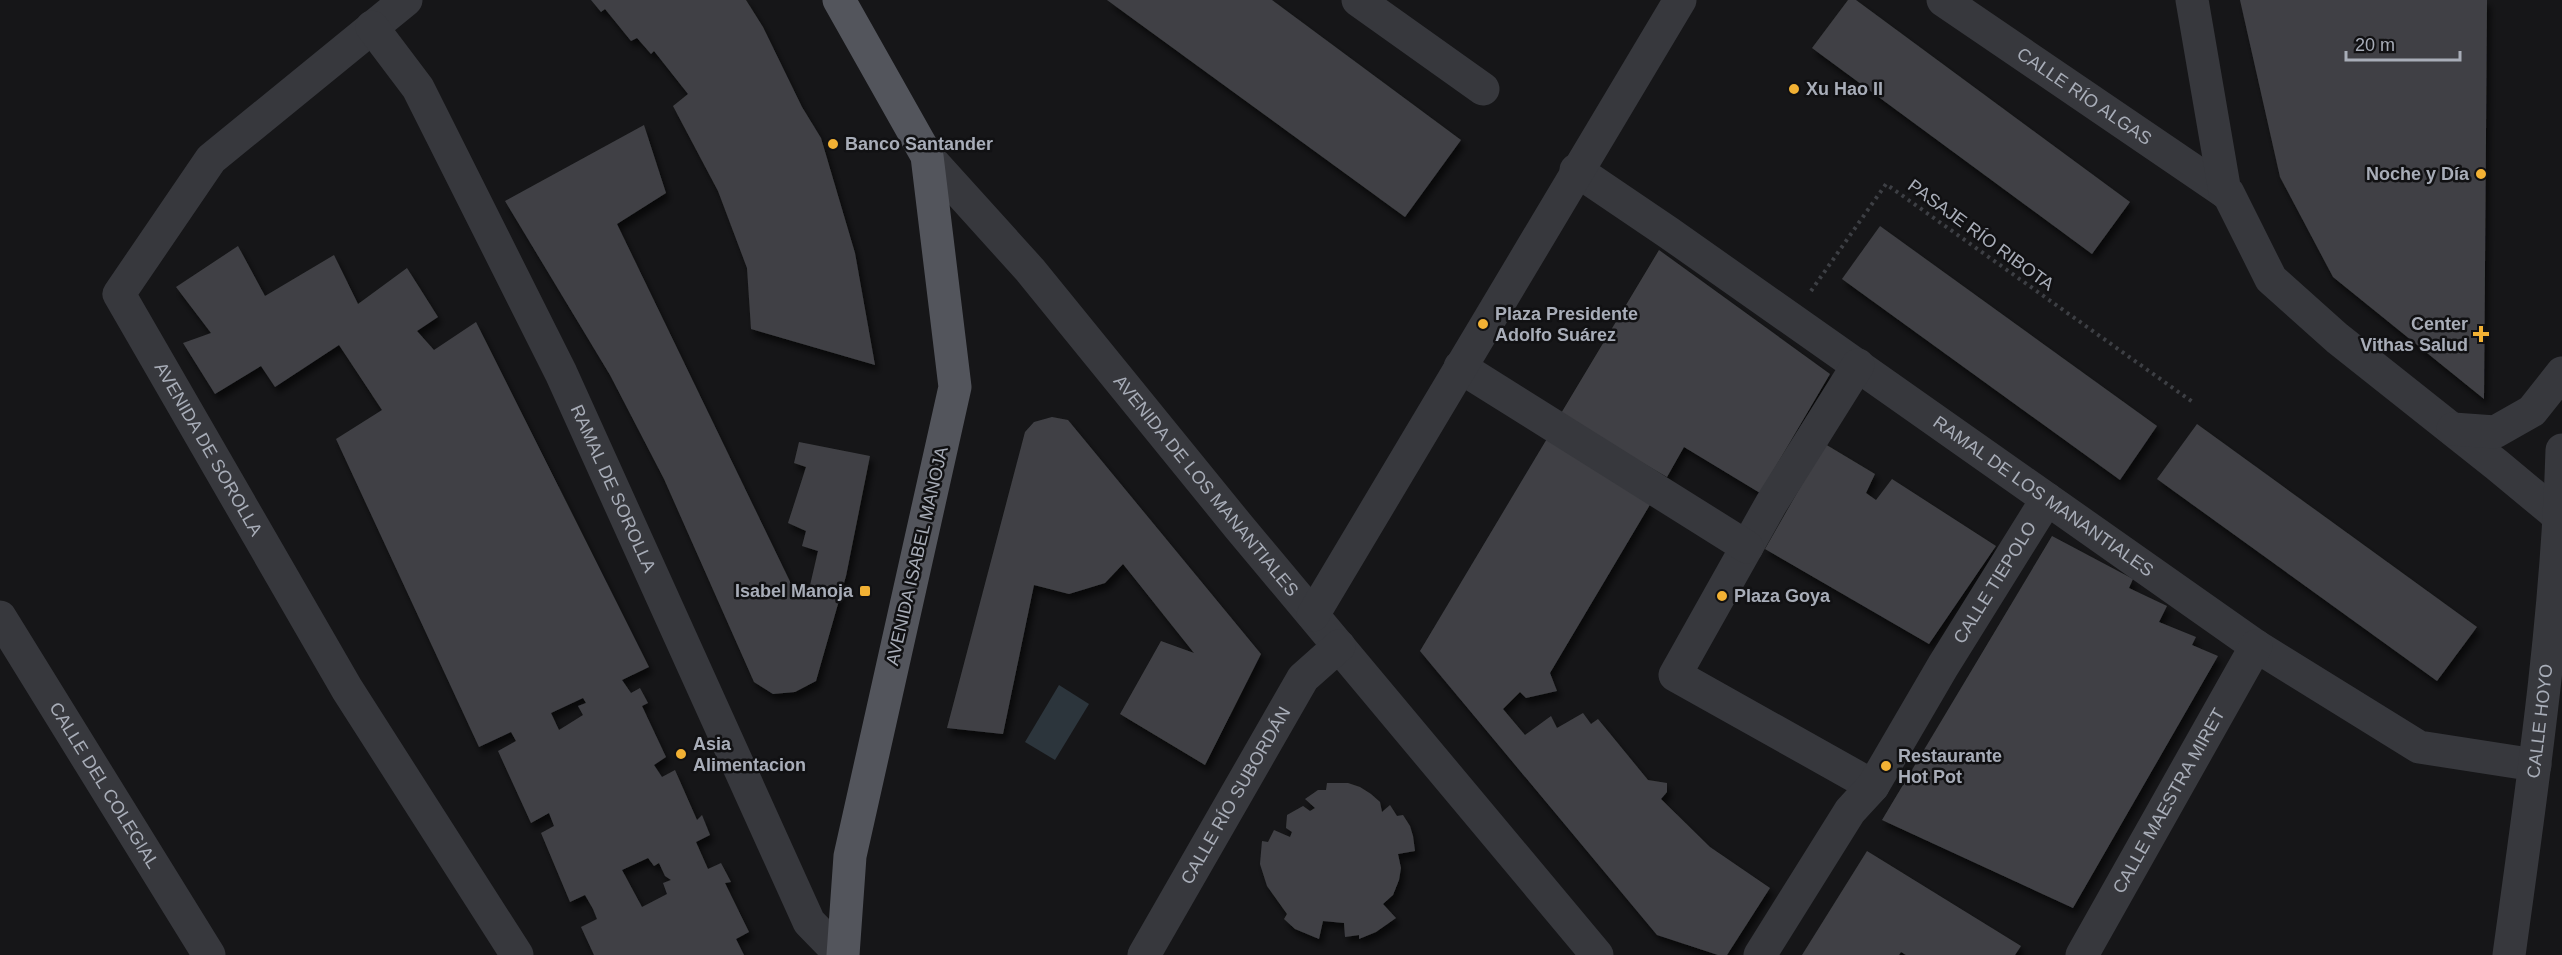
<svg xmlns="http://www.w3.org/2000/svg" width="2562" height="955" font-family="Helvetica,sans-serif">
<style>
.water{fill:#2c353c}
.building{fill:#404145;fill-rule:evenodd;filter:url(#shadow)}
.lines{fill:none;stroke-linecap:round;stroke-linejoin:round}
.path{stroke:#3d3f44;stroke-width:4;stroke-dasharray:3 4.5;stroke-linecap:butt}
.minor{stroke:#37383d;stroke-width:33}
.major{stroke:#53555c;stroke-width:33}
.poi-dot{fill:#f2b134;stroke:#111113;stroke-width:2}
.labels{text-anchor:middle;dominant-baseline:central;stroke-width:5;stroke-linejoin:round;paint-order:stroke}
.poi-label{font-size:18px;font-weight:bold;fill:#a8adb8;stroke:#111113;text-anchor:start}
.street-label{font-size:18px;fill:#a8adb8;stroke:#111113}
</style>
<defs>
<filter id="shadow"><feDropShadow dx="3.5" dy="6" stdDeviation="3" flood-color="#0009"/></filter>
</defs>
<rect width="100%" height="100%" fill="#161618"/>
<polygon class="water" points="1059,685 1089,704 1055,760 1025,742"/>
<g class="building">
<polygon points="591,0 746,0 763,27 802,107 821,138 855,253 875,365 751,329 747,268 718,191 673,106 688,94 654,51 651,54 637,38 631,41 605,9 601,12"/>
<polygon points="1107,0 1272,0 1461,140 1405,217"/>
<polygon points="1848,0 1856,0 2130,202 2092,254 1812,48"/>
<polygon points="2240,0 2487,0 2484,399 2333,277 2280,177"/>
<polygon points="644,125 666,193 617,224 796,594 808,594 818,551 802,546 806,531 788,523 806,467 794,463 799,442 870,456 846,576 816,681 795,692 773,694 754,682 664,479 610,375 505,201"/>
<polygon points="1880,226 2157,426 2120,480 1842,279"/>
<path d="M 238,246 L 265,296 L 334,255 L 358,304 L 407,268 L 438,317 L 417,331 L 434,350 L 476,322 L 649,667 L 622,680 L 631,693 L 640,688 L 648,703 L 642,706 L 666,757 L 654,765 L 662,777 L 675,770 L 697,820 L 702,815 L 710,835 L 696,842 L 708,869 L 721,863 L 731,882 L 725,883 L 749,932 L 736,939 L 744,955 L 594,955 L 581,927 L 597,919 L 593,909 L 585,895 L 570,902 L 541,833 L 554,826 L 549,813 L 531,823 L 498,751 L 516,741 L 511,732 L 479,747 L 336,439 L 382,410 L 339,345 L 275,387 L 261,366 L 215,394 L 183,343 L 211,333 L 176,287 ZM 583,698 L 586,703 L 578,706 L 583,715 L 559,730 L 551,713 ZM 648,858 L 654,866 L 659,863 L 665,876 L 671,880 L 663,883 L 667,894 L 642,907 L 622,870 Z"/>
<polygon points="1659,250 1830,374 1760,493 1684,447 1667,477 1560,415"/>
<polygon points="1052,417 1068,420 1261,654 1205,765 1120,714 1161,641 1194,653 1123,564 1105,583 1069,594 1034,585 1003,734 947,728 1025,432 1034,422"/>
<polygon points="2197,424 2477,627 2437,681 2157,479"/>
<polygon points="1548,437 1651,503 1550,673 1557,691 1526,698 1520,692 1503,709 1525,735 1551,716 1557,728 1583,713 1591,724 1598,719 1648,780 1667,783 1667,792 1661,799 1710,847 1770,888 1727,955 1718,955 1657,935 1420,651"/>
<polygon points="1825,444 1875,474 1866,493 1876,500 1892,479 1996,546 1929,644 1765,549"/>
<polygon points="2052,536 2133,579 2129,588 2167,606 2159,622 2196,637 2192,645 2218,656 2073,908 1882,820"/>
<polygon points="1327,783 1348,783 1360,787 1371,794 1380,802 1382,812 1390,805 1397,816 1403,815 1410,826 1413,836 1415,851 1398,854 1401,868 1399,880 1393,895 1383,904 1396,918 1376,932 1359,939 1359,935 1345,937 1344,923 1323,921 1319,939 1295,929 1284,919 1287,914 1267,886 1260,864 1262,841 1268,842 1274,830 1290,837 1292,832 1286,828 1287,815 1303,806 1310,811 1315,808 1305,799 1318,790 1326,790"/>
<polygon points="1867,851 2021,946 2015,955 1906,955 1901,952 1899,955 1802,955"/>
</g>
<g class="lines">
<polyline class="path" points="1811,291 1886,184 2194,403"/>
<g class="minor">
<path id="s1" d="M 406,0 L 211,159 L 119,294 L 347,689 L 517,955"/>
<polyline points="1358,0 1483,89"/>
<path id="s2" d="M 1943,0 L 2225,192"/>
<polyline points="2192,0 2225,192 2228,193 2271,279 2337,338 2497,465 2562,519"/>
<path id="s3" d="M 372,27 L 418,88 L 561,373 L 809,922 L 841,955"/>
<path id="s4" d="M 927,156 L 1030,270 L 1239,527 L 1597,955"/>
<path id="s5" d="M 1576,170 L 1669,233 L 2256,646 L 2419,747 L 2535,765"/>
<polyline points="1858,365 1771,504 1675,675 1873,786"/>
<polyline points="1460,367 1747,547"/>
<polyline points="2453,429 2495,432 2532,411 2562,373"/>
<polyline points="1313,615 1680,0"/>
<path id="s6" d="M 0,617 L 209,955"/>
<path id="s7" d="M 1144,955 L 1303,678 L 1339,646"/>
<path id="s8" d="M 1760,955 L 1850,811 L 1873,786 L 1943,666 L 2047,499"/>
<path id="s9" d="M 2082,955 L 2256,646"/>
<path id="s10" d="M 2509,955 C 2532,788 2557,619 2562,450"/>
</g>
<polyline class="major" points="839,0 927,156 955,387 850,856 843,955"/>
</g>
<g class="poi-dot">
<circle cx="1794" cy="89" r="6"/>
<circle cx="833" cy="144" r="6"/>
<circle cx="2481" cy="174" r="6"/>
<circle cx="1483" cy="324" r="6"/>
<path d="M2478 325h6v6h6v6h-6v6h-6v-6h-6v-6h6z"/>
<rect x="859" y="585" width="12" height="12" rx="3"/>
<circle cx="1722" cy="596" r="6"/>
<circle cx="681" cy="754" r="6"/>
<circle cx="1886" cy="766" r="6"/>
</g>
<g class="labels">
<g class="poi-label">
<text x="1806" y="89">Xu Hao II</text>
<text x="845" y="144">Banco Santander</text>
<text x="2469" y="174" text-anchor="end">Noche y Día</text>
<text x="1495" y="314">Plaza Presidente<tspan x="1495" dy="21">Adolfo Suárez</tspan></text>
<text x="2468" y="324" text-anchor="end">Center<tspan x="2468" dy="21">Vithas Salud</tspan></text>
<text x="853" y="591" text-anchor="end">Isabel Manoja</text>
<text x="1734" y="596">Plaza Goya</text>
<text x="693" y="744">Asia<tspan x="693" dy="21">Alimentacion</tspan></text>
<text x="1898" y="756">Restaurante<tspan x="1898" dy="21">Hot Pot</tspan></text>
</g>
<g class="street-label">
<text stroke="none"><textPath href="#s2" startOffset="171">CALLE RÍO ALGAS</textPath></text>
<text transform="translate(1981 235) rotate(36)">PASAJE RÍO RIBOTA</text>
<text stroke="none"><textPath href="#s1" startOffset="594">AVENIDA DE SOROLLA</textPath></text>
<text stroke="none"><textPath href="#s4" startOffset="432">AVENIDA DE LOS MANANTIALES</textPath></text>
<text stroke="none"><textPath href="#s3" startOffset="522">RAMAL DE SOROLLA</textPath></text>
<text stroke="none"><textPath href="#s5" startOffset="570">RAMAL DE LOS MANANTIALES</textPath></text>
<text transform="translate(917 556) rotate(-77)">AVENIDA ISABEL MANOJA</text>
<text stroke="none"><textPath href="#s8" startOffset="441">CALLE TIEPOLO</textPath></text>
<text stroke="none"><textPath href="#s10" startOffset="236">CALLE HOYO</textPath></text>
<text stroke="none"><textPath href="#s6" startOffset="198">CALLE DEL COLEGIAL</textPath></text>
<text stroke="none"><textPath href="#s7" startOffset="184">CALLE RÍO SUBORDÁN</textPath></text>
<text stroke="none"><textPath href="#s9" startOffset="177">CALLE MAESTRA MIRET</textPath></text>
</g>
</g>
<path d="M2346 51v9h114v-9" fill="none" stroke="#a8adb8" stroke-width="3"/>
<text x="2355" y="51" font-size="18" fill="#a8adb8" stroke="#111113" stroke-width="4.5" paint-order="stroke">20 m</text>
</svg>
